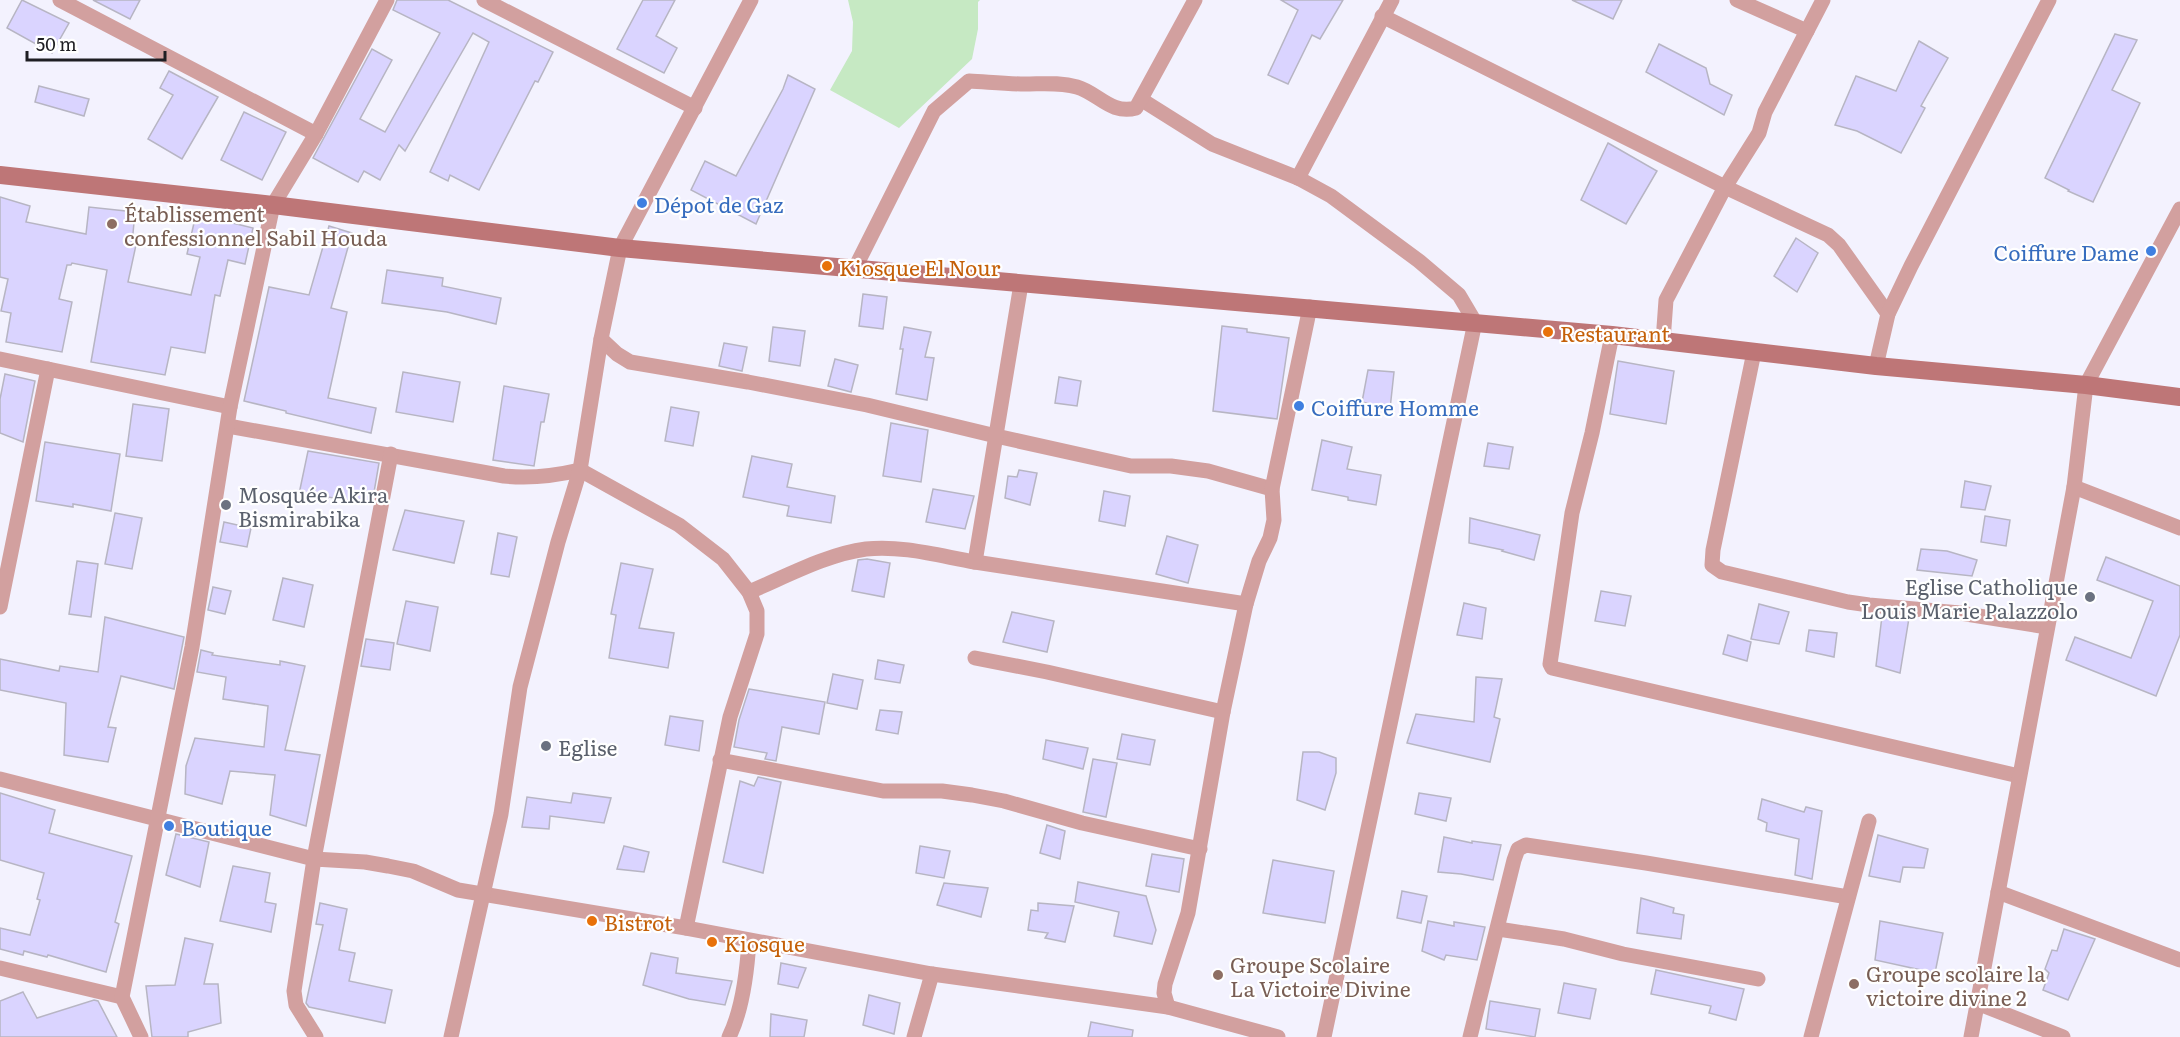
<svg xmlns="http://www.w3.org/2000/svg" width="2180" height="1037" font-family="Literata,serif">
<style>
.green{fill:#c6e9c3}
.building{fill:#dad4ff;stroke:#b7b5c3;stroke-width:1.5}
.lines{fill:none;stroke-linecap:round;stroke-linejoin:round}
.street{stroke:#d2a09f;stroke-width:15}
.secondary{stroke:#be7677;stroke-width:18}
.shop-dot{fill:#3f7fe0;stroke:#fff;stroke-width:2}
.education-dot{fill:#8d6e63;stroke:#fff;stroke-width:2}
.food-dot{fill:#e8710a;stroke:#fff;stroke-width:2}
.worship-dot{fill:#6b7280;stroke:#fff;stroke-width:2}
.labels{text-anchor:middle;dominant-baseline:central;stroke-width:4.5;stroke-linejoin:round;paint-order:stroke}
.shop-label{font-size:21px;fill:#366cbe;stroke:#fff;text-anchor:start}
.education-label{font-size:21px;fill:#785e54;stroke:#fff;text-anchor:start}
.food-label{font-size:21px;fill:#c56008;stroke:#fff;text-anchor:start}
.worship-label{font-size:21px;fill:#5b616d;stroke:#fff;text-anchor:start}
</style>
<rect width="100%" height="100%" fill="#f3f2fe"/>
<polygon class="green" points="848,0 980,0 978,2 978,29 972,59 899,128 830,90 852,51 853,22"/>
<g class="building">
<polygon points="22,0 69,23 52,53 7,28"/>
<polygon points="93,0 140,0 130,19"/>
<polygon points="397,0 448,0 553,52 538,82 535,81 479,190 450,175 448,181 430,172 489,42 473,33 405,151 399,145 380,180 364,171 358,182 313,158 372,49 392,60 360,119 385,132 440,33 393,10"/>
<polygon points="643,0 675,0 656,36 677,48 664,73 617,49"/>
<polygon points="1281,0 1343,0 1320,39 1312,35 1288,84 1268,75 1298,10"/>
<polygon points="1572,0 1622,0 1613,19"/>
<polygon points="2115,34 2137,40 2112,90 2140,103 2093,202 2068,191 2069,190 2045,178"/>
<polygon points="1919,41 1948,58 1921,106 1925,108 1901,153 1857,131 1835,125 1856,76 1896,91"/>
<polygon points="1659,44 1706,68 1710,84 1732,95 1724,115 1646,72"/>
<polygon points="169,71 218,97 182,159 148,139 173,95 160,88"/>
<polygon points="788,75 815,89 756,224 691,190 705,161 736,176 783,89"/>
<polygon points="39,86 89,99 84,116 35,102"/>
<polygon points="244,112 286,132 262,180 221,160"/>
<polygon points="1608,143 1657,171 1626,224 1581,200"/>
<polygon points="0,197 30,206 26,222 86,234 89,207 135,212 132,244 136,245 128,282 191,295 200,257 187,254 196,214 253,228 245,264 228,260 220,296 215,295 205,353 171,347 165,375 91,362 107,270 72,263 71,265 67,265 59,299 72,302 62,352 6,342 11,313 1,311 8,279 0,277"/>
<polygon points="329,226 352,233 331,308 347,312 328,398 376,408 371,433 286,413 286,411 244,401 269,287 309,295"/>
<polygon points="1796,238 1818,253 1797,292 1774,276"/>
<polygon points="387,270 443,278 442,286 501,298 496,324 447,312 382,303"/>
<polygon points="863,294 887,297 883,329 859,326"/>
<polygon points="1222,326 1247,329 1247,332 1289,338 1277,419 1213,411"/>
<polygon points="773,327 805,331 800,366 769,361"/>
<polygon points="904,327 931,332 925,357 934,358 927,400 896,394 903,349 900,349"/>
<polygon points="724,343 747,347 742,371 719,366"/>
<polygon points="835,359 858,365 851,392 828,386"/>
<polygon points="1618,361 1674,371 1666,424 1610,414"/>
<polygon points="1368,370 1394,372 1390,409 1362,402"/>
<polygon points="403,372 460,382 453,422 396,412"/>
<polygon points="5,374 35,381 23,442 0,433 0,399"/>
<polygon points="1059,377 1081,381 1077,406 1055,403"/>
<polygon points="504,386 549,394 544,422 541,422 534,466 493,460"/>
<polygon points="133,404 169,409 162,461 126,456"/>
<polygon points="671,407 699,412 693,446 665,441"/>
<polygon points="891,423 928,430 921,482 883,476"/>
<polygon points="1322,440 1352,447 1347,469 1381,475 1376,505 1348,500 1348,497 1312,490"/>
<polygon points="45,442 120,454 111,511 73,504 73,507 36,501"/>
<polygon points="1488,443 1513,447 1509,469 1484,466"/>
<polygon points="308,451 379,463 372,504 328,497 327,500 299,494"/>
<polygon points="752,456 792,464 787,487 835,496 831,523 787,516 789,506 743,497"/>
<polygon points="1019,470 1037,473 1030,505 1005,498 1008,476 1017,477"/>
<polygon points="1965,481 1991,486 1985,510 1961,507"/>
<polygon points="933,489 974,496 965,529 926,522"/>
<polygon points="1104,491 1130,496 1125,526 1099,521"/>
<polygon points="405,510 464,521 454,563 393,550"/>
<polygon points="115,513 142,518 132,569 105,564"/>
<polygon points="1985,516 2010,520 2006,546 1981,542"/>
<polygon points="1470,518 1540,535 1534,560 1502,551 1503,550 1469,543"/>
<polygon points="224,522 251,528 247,547 220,542"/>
<polygon points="498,533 517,537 509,577 491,574"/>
<polygon points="1167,536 1198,545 1188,583 1156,574"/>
<polygon points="1921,549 1947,551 1977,560 1972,576 1917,570"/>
<polygon points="2106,557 2180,586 2180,635 2156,696 2066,660 2075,637 2131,658 2153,601 2097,580"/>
<polygon points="867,559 890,563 884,597 852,591 858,560"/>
<polygon points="77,561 98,564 91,617 69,614"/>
<polygon points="621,563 653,569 639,628 674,633 668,668 609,658 616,615 611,614"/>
<polygon points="283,578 313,585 304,627 273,620"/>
<polygon points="213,587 231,591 225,614 208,610"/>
<polygon points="1601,591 1631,596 1625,626 1595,621"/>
<polygon points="406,601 438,607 430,651 397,644"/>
<polygon points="1464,603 1486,608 1482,639 1457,635"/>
<polygon points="1759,604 1789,612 1779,644 1751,639"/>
<polygon points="1012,612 1054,621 1047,652 1003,642"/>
<polygon points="1882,616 1909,618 1900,673 1876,666"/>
<polygon points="105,617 184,637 174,689 121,676 108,727 116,728 108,762 64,755 66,703 0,690 0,659 59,671 60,666 98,672"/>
<polygon points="1809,630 1837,633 1834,657 1806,651"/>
<polygon points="1728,635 1751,642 1747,661 1723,654"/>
<polygon points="366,639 394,643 390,670 361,666"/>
<polygon points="201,650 213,653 212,655 280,665 280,661 305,666 285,750 320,755 306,826 270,815 275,775 230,771 222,804 185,794 186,766 195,738 264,747 268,706 223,699 226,677 197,672"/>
<polygon points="878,660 904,665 900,683 875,679"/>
<polygon points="833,674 863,680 857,709 827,703"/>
<polygon points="1476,677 1502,679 1494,717 1500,719 1490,762 1407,743 1416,714 1474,722"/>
<polygon points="749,689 825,702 819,734 782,727 776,761 765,759 767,753 734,747 739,720"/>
<polygon points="880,710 902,712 898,734 876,730"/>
<polygon points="670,716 703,721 699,751 665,745"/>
<polygon points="1122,734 1155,740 1150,765 1117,759"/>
<polygon points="1046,740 1088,748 1083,769 1043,759"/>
<polygon points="1303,752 1319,752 1336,758 1336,773 1325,810 1297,800"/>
<polygon points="1093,759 1117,763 1106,817 1083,812"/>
<polygon points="758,777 781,782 763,873 723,862 740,781 754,786"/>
<polygon points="0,793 55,810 49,833 132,856 115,922 119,924 106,972 48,955 47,957 24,951 23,955 0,949 0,928 30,935 40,900 37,899 44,873 0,860"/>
<polygon points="573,793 611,798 604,823 550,816 549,829 522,827 527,797 571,803"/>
<polygon points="1419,793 1451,798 1446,821 1415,814"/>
<polygon points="1762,799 1804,812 1806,807 1822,811 1812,879 1795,875 1799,839 1766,831 1767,823 1758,819"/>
<polygon points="1047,825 1065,831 1060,859 1040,853"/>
<polygon points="176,834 209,842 200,887 166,875"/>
<polygon points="1878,835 1928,849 1924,868 1903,867 1900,882 1869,876"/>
<polygon points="1444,837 1472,843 1472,841 1501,845 1493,880 1461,874 1438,872"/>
<polygon points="624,846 649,852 644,872 617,869"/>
<polygon points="920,846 950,851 944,878 916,873"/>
<polygon points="1152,854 1184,859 1179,892 1146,886"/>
<polygon points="1273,860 1334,871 1325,923 1263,913"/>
<polygon points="233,866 270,873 265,902 276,904 271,932 220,921"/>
<polygon points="1078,882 1146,896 1156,930 1152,944 1114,936 1119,912 1075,902"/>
<polygon points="944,883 988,888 981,917 937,905"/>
<polygon points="1402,891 1427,896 1421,923 1397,918"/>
<polygon points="1641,898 1674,908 1673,913 1684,915 1681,939 1637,933"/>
<polygon points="320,903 347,909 339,950 355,953 349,981 392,990 385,1023 309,1007 306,1003 323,925 316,924"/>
<polygon points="1038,903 1074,906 1065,942 1045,938 1048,933 1028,930 1031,910 1038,911"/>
<polygon points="1428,921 1454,926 1454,922 1485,927 1477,960 1446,955 1444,960 1422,951"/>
<polygon points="1880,921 1943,933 1935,973 1875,960"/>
<polygon points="2064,929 2095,939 2068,1000 2043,990 2049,973 2045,969 2052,950 2057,951"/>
<polygon points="185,938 213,944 204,984 218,984 221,1023 188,1032 188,1037 152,1037 146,986 175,985"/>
<polygon points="651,953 678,958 676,973 732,981 725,1005 689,999 643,985"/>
<polygon points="781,963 806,968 798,988 778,984"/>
<polygon points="1656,970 1744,989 1736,1020 1709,1013 1711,1006 1651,994"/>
<polygon points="1564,983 1596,989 1590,1019 1558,1013"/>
<polygon points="23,992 37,1018 94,1000 98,1001 117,1037 0,1037 0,1001"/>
<polygon points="869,995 900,1003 894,1034 863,1025"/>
<polygon points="1490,1001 1540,1009 1535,1037 1486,1029"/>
<polygon points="771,1014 807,1020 804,1037 770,1037"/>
<polygon points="1091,1022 1133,1030 1132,1037 1088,1037"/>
</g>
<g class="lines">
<g class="street">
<polyline points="60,0 316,134"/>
<polyline points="484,0 695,108"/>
<polyline points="1737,0 1807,31"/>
<polyline points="1382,16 1725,187 1828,235 1839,245 1888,314"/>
<polyline points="1142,100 1212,144 1298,178 1331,196 1419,261 1459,295 1475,322 1324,1037"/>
<polyline points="1298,178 1392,0"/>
<path d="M 855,268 L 934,111 L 969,81 C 988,82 1007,84 1025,84 C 1042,84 1060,82 1077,87 C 1098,93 1111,115 1136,108 L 1195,0"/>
<polyline points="1612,335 1592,433 1572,513 1550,664 1552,668 2019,776"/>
<polyline points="601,339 617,354 630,362 748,382 867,405 996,436 1131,466 1171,466 1208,471 1272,489"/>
<polyline points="1663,341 1666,300 1725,187 1759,133 1765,112 1823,0"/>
<polyline points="1754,352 1713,550 1712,565 1722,572 1848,602 1869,605 1960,613 2047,627"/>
<polyline points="0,359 230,407"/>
<polyline points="1876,366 1888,314 1911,266 2049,0"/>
<path d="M 228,426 L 504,476 C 531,479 554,476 580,470 L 679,525 L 723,559 L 749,592 L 757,611 L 757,634 L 730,717 L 686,928"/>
<polyline points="2074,487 2180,528"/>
<polyline points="975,562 1246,604"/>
<path d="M 749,592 C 785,577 827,554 866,549 C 902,545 940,556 975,562 L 1021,284"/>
<polyline points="0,607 48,369"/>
<polyline points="975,658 1047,672 1223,712"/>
<polyline points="720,760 883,791 942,791 972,795 1004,801 1082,823 1200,849"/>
<polyline points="0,779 314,859 365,862 388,866 413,871 458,890 686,928 932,974 1168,1007 1278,1037"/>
<polyline points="1998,892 2180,960"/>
<polyline points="1498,929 1564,939 1623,954 1758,979"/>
<polyline points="0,968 122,997"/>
<polyline points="1977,1003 2063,1037"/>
<polyline points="1168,1007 1164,993 1165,984 1188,913 1223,712 1246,604 1259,561 1270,538 1274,520 1272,489 1310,307"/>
<polyline points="141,1037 122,997 192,647 230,407 273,205 316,134 387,0"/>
<polyline points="316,1037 296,1005 294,991 314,859 391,454"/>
<polyline points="451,1037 501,814 520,687 558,542 580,470 601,339 620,248 751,0"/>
<path d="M 729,1037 C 743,1009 747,972 749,941"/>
<polyline points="914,1037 932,974"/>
<polyline points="1470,1037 1514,860 1518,849 1526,845 1646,863 1848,897"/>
<polyline points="1811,1037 1869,821"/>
<polyline points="1971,1037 2074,487 2086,385 2180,209"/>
</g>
<polyline class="secondary" points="0,175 273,205 620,248 1612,335 1876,366 2086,385 2180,397"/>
</g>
<g class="shop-dot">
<circle cx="642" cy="203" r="6"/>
<circle cx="2151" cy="251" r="6"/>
<circle cx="1299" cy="406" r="6"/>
<circle cx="169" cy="826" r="6"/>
</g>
<g class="education-dot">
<circle cx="112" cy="224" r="6"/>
<circle cx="1218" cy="975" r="6"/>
<circle cx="1854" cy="984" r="6"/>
</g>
<g class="food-dot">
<circle cx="827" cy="266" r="6"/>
<circle cx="1548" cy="332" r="6"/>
<circle cx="592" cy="921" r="6"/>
<circle cx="712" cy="942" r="6"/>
</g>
<g class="worship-dot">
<circle cx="226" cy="505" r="6"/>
<circle cx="2090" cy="597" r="6"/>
<circle cx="546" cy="746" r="6"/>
</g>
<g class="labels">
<g class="shop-label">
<text x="654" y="203">Dépot de Gaz</text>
<text x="2139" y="251" text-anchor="end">Coiffure Dame</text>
<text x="1311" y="406">Coiffure Homme</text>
<text x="181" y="826">Boutique</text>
</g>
<g class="education-label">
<text x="124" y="212">Établissement<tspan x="124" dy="24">confessionnel Sabil Houda</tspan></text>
<text x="1230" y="963">Groupe Scolaire<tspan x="1230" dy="24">La Victoire Divine</tspan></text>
<text x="1866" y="972">Groupe scolaire la<tspan x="1866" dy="24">victoire divine 2</tspan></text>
</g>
<g class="food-label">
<text x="839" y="266">Kiosque El Nour</text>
<text x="1560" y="332">Restaurant</text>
<text x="604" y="921">Bistrot</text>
<text x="724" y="942">Kiosque</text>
</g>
<g class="worship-label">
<text x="238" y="493">Mosquée Akira<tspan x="238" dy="24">Bismirabika</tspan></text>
<text x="2078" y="585" text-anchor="end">Eglise Catholique<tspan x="2078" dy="24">Louis Marie Palazzolo</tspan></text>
<text x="558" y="746">Eglise</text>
</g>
</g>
<path d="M27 51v9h138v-9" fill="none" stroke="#1e1e23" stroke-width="3"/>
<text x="36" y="51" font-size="18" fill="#1e1e23" stroke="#ffffff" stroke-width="4.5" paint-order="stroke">50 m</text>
</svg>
